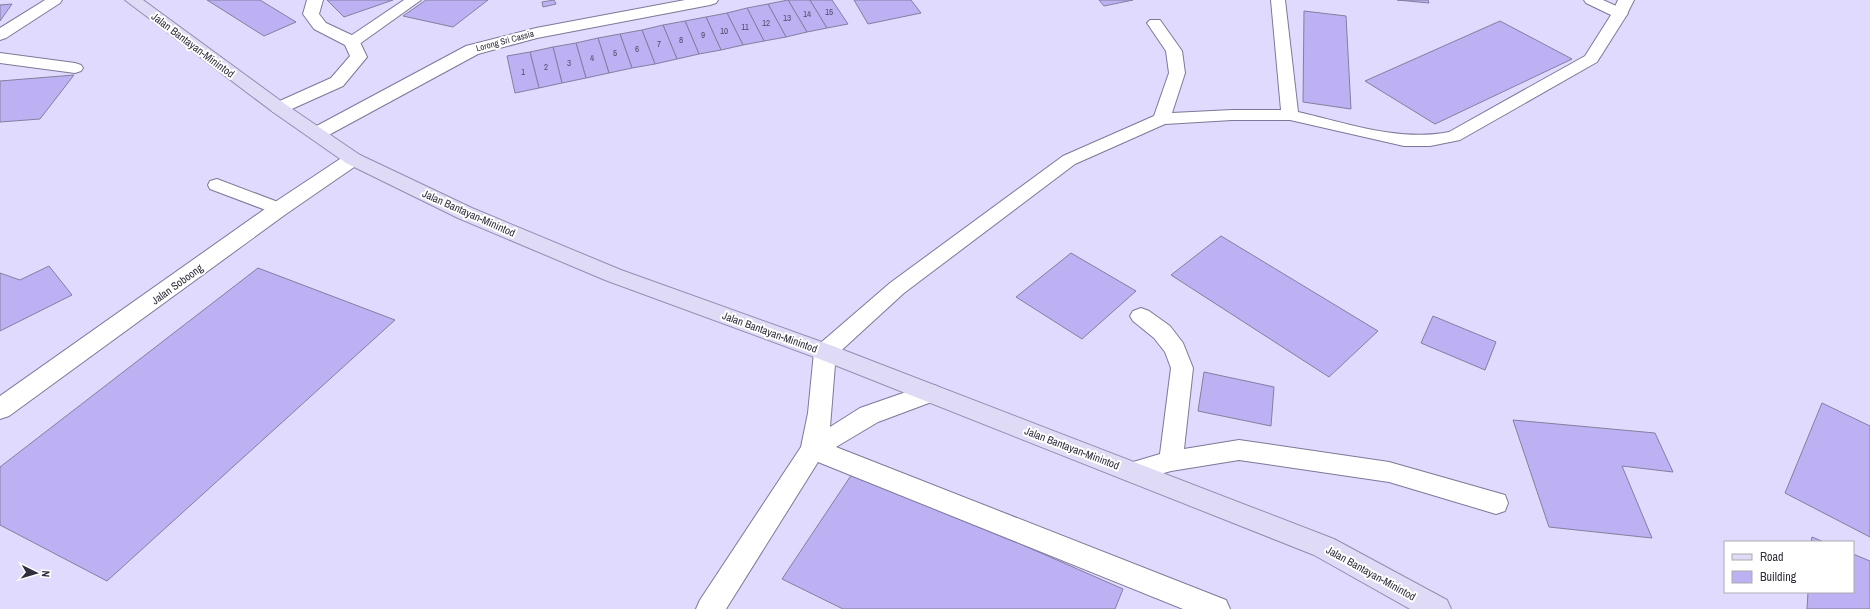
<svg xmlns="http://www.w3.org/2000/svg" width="1870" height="609" font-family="'Archivo Narrow',sans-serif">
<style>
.building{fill:#bdb1f4;stroke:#847f9f}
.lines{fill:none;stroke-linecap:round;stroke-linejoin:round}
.lane-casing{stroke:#7d7898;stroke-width:2}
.street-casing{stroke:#7d7898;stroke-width:2}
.primary-casing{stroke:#938eb0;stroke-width:2}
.lane{fill:#fff;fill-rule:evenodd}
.street{fill:#fff;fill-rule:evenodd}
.primary{fill:#dfdaf5;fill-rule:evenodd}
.labels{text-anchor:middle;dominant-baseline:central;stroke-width:4;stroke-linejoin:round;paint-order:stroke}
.number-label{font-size:9px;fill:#534f6a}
.far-street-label{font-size:9px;fill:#302e3c;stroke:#fff}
.street-label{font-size:11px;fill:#302e3c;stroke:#fff}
</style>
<rect width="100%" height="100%" fill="#e0dafe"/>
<g class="building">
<polygon points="207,0 260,0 296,22 264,36"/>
<polygon points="327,0 393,0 344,17"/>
<polygon points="426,0 488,0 453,27 403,16"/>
<polygon points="554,0 556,4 543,7 542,2"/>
<polygon points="788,0 810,0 827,28 807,32"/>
<polygon points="788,0 807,32 786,37 768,4"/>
<polygon points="810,0 832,0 848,24 827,28"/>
<polygon points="854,0 911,0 921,13 868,24"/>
<polygon points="1099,0 1133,0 1104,6"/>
<polygon points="1397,0 1428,0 1429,3"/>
<polygon points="12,4 0,21 0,5"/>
<polygon points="768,4 786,37 764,41 747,8"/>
<polygon points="747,8 764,41 743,45 727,13"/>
<polygon points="1304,11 1346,16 1351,109 1303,102"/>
<polygon points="727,13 743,45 721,50 706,17"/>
<polygon points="706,17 721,50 699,54 685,21"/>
<polygon points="685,21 699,54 677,59 663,25"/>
<polygon points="1500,21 1572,59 1435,124 1365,81"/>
<polygon points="663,25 677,59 655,64 642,30"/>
<polygon points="642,30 655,64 632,68 620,34"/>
<polygon points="620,34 632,68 609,73 598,38"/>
<polygon points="598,38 609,73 586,78 576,43"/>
<polygon points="576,43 586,78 562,83 553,47"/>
<polygon points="553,47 562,83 539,88 530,52"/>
<polygon points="530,52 539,88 515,93 507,56"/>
<polygon points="74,75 40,119 0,122 0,81"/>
<polygon points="1221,236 1378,331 1329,377 1171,275"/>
<polygon points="1071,253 1136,291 1082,339 1016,297"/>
<polygon points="49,266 72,295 0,331 0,273 20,280"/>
<polygon points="258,268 395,320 107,581 0,525 0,467"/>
<polygon points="1433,316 1496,342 1485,370 1421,343"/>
<polygon points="1204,372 1274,387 1271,426 1198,411"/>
<polygon points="1822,403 1870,426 1870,537 1785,493"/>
<polygon points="1513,420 1655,433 1673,472 1622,466 1652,538 1549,527"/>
<polygon points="854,471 1123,589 1115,609 843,609 782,579"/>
<polygon points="1812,537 1824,542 1811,542"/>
<polygon points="1853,554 1870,561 1870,609 1807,609 1808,592 1853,592"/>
</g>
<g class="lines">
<defs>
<g id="lane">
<polygon points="45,0 62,0 60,3 6,38 0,40 0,28"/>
<polygon points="404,0 421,0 358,45 346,45 344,42 346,39"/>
<path d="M 1271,0 L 1285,0 L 1298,112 C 1347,123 1399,142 1449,132 L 1585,56 L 1611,15 L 1586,3 L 1584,0 L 1603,0 L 1625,10 L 1628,13 L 1597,62 L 1460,140 L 1430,146 L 1404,146 L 1290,120 L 1232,120 L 1165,124 L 1075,164 L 904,293 L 833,358 L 825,360 L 817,358 L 814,352 L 817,346 L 890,283 L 1063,156 L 1154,116 L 1169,73 L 1166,51 L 1147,23 L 1150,20 L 1160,20 L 1182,51 L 1185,73 L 1172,113 L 1232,110 L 1281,110 Z"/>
<polygon points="0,53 75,63 81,65 83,68 81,71 75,73 0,63"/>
<polygon points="217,179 286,205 289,209 286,213 279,215 210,189 208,185 210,181"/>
<polygon points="1141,308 1149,311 1170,326 1183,343 1193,368 1184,449 1239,440 1389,462 1505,495 1508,503 1505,511 1496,514 1389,482 1239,460 1171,471 1132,482 1123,479 1120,472 1123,465 1160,454 1171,368 1165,352 1154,338 1133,321 1130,316 1133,311"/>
</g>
<g id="street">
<polygon points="307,0 323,0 319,14 326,23 358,38 367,57 343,86 285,112 279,113 273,112 270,108 273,104 331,78 350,56 345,45 314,29 303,14"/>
<polygon points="685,0 718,0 716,3 710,5 537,38 478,54 325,137 318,139 311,137 309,133 311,129 466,46 536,28"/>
<polygon points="1618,0 1634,0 1626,16 1614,16 1612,13"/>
<polygon points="353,153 360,155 362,159 360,163 286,214 9,416 0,419 0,396 272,204 346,155"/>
<polygon points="825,343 833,346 836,352 830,427 860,408 929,384 937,386 941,393 937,400 878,422 836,447 1226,600 1230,609 1183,609 818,462 726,609 696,609 700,600 801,447 808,413 814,352 817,346"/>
</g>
<polygon id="primary" points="125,0 143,0 285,104 360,155 472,208 621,270 833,346 1334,539 1447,600 1451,609 1410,609 1314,555 817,358 605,280 458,218 346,163 273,112"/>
</defs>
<use href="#lane" class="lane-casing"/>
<use href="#street" class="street-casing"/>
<use href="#primary" class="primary-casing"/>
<use href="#lane" class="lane"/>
<use href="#street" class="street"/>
<use href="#primary" class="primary"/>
</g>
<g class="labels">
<g class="number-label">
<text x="829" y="12">15</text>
<text x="807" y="14">14</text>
<text x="787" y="18">13</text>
<text x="766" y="23">12</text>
<text x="745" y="27">11</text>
<text x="724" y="31">10</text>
<text x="703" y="35">9</text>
<text x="681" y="40">8</text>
<text x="659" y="44">7</text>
<text x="637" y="49">6</text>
<text x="615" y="53">5</text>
<text x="592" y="58">4</text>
<text x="569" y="63">3</text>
<text x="546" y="67">2</text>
<text x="523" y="72">1</text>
</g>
<g class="far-street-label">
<text transform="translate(505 41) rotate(-15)">Lorong Sri Cassia</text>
</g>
<g class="street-label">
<text transform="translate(193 45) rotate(37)">Jalan Bantayan-Minintod</text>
<text transform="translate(469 213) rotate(24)">Jalan Bantayan-Minintod</text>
<text transform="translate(177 284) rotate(-36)">Jalan Soboong</text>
<text transform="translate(770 332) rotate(20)">Jalan Bantayan-Minintod</text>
<text transform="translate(1072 448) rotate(21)">Jalan Bantayan-Minintod</text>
<text transform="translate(1371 573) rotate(29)">Jalan Bantayan-Minintod</text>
</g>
</g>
<rect x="1724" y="541" width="130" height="52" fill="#ffffff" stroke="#acabb1"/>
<rect x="1732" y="554" width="20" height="6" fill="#dfdaf5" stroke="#acabb1"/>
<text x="1760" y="561" font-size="12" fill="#302e3c">Road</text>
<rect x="1732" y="571" width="20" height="12" fill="#bdb1f4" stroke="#acabb1"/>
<text x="1760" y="581" font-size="12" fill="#302e3c">Building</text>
<g transform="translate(36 573) rotate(95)" stroke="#ffffff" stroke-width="3" paint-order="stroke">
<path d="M0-3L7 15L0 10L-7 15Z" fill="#302e3c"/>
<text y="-6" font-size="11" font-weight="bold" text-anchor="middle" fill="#302e3c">N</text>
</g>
</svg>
